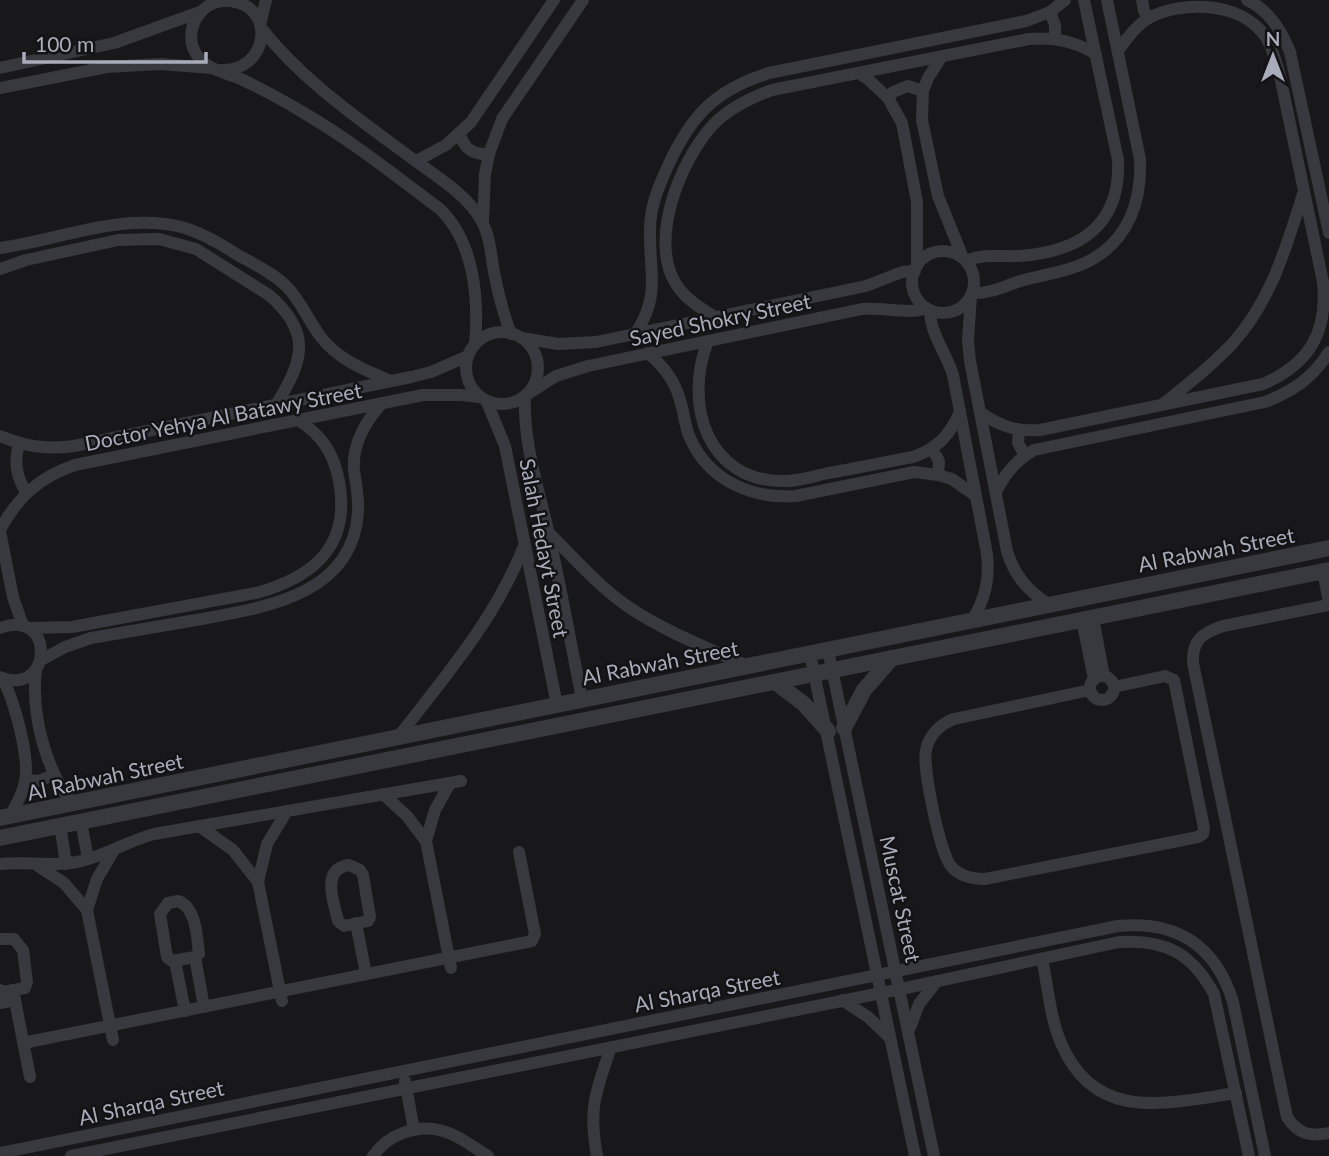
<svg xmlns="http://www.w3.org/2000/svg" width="1329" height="1156" font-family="Lato,sans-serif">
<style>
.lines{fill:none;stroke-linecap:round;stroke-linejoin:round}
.minor{stroke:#38383f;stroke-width:12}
.tertiary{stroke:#38383f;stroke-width:16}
.labels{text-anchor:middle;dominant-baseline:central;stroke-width:5;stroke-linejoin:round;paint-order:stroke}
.street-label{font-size:21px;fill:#a9acba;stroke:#131214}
</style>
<rect width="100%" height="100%" fill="#181719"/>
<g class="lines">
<g class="minor">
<polyline points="1142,0 1144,11 1148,17"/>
<path d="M 1247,0 C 1269,10 1281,30 1290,52 L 1329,233"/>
<polyline points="1050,12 1055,25 1055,38"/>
<polyline points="260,25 266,0"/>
<path d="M 261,28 C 302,80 356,117 410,157 C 434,175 467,194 481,220 C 490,235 491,255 494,272 C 498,293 503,313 511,334"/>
<polyline points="942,56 928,78 923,91 922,120 938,196 963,258"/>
<polyline points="0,68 114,43 200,12"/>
<path d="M 219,70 C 269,73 277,7 231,1 C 221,0 209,3 202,11 C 189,24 187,45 200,59 C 210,70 229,74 243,80 C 264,90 284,101 304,113 C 352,141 396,176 440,209 C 474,242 479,298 475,344"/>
<polyline points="859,73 869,80 888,98 902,123 917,202 917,266"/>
<polyline points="0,88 107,67 160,64 211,68"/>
<polyline points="888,98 893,92 908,86 923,91"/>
<path d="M 460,134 C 464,149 473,155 489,154"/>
<polyline points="416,161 446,145 471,122 554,0"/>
<polyline points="483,222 485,174 489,154 502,119 583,0"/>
<path d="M 0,248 C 61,240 123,211 185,228 C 204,234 221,244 238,255 C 254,264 273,273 287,287 C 301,301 308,320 320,336 C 338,360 365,370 391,381"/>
<circle cx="943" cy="282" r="31"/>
<path d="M 966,261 C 984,253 1000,257 1019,256 C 1080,252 1121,225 1118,160 L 1084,0"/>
<path d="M 0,269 L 26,260 L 118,240 L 159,239 L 196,249 L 269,295 C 313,333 303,361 276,405"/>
<path d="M 972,293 C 991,294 1006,285 1024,280 C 1046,274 1071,271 1091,260 C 1129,239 1142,200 1140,159 L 1107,0"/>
<path d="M 971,296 L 968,340 L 970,361 L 1007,551 C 1014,575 1027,590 1048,604"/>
<path d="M 930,310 C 930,334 946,352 953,375 L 987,554 C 990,579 985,599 972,621"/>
<path d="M 717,318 C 702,309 685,299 676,284 C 648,240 681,159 713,125 C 729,108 750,98 772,90 L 1029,39 C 1054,37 1074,41 1096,54"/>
<circle cx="502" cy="368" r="36"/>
<path d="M 636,333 C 661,293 649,273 650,230 C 650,207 658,188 667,168 C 690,117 714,90 769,73 L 1026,21 L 1050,12 L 1065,0"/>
<polyline points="522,338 558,344 596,342 866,286 902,272 915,271"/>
<path d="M 708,341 C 683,404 707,483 786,481 C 800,481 815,476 828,473 C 857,468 885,462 913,457 C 937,449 950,435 960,412"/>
<path d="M 648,353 C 662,365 674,379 679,397 C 684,410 684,425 690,438 C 709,481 752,499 796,496 L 914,472 L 938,475 L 952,479 L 976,496"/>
<path d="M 528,394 L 556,376 L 588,366 L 862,309 C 882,307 911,315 926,308"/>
<path d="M 525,396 C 523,444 539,489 549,535 C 561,589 571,644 582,699"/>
<polyline points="487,402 505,446 557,705"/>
<path d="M 1163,404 C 1187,385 1211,366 1232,344 C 1271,301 1286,248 1303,194"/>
<path d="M 981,413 C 1000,426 1017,432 1040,430 L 1263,384 C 1309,364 1328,333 1323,282 L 1280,76 C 1276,62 1273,48 1265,36 C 1240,1 1181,0 1147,19 C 1135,27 1126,39 1118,51"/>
<polyline points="1019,430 1018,443 1025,455"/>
<path d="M 0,436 C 25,446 46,450 74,446 L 411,377 L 431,372 L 468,356"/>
<path d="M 19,444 C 14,462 16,476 26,492"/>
<polyline points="932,449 939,461 938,475"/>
<path d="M 996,492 C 1005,473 1016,460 1034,450 L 1265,402 C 1293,391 1313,378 1329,352"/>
<path d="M 0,530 C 18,497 39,477 75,465 L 423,395 L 461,395 L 479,397"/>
<polyline points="0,531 13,597 23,626"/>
<path d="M 549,533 C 575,559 599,587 630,608 C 666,632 708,648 747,666"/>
<polyline points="1323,571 1329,602"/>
<path d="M 1329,605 L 1223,626 C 1202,633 1192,640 1193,663 L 1287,1117 C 1298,1134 1310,1137 1329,1133"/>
<polyline points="1093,618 1104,676"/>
<polyline points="1082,620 1094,679"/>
<path d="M 0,628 C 56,607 53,698 0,677"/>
<path d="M 28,628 L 72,627 L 256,593 C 315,577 351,545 339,481 C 334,454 322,435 298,420"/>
<polyline points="828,650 934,1156"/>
<polyline points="810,654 915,1156"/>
<path d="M 41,660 L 65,647 L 91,638 C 126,632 161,626 196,620 C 261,608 353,597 358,512 C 359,498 356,484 354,470 C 352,444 365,422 382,403"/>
<path d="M 36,670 C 31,713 45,770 73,804"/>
<circle cx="1102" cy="688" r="12"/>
<path d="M 3,679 C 14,701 30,757 25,781 C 23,794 16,806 9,817"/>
<path d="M 1090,690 L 954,719 C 940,724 929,735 926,750 C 922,765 940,854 951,866 C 959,876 972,879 985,879 L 1198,837 L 1203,834 L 1204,828 L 1174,680 L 1165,676 L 1114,687"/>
<path d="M 399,736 C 447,674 495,619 524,546"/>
<polyline points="26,780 39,781 53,775"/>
<polyline points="450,783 435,810 426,841 451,968"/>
<polyline points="383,794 407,816 426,841"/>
<polyline points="81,821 88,859"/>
<polyline points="60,825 66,864"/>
<polyline points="199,826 233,850 258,882"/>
<path d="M 0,864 C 26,861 51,867 77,862 C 104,857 127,841 154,834 L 461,781"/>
<path d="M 349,865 L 360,870 L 363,875 L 370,917 L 368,921 L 344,926 L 338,921 C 334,902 320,869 349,865 Z"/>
<polyline points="38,866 64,883 87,910 113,1040"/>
<path d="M 178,901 C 196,907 197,936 199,954 L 195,957 L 172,961 L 167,957 L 160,914 L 168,903 Z"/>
<polyline points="87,910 97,879 114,850"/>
<polyline points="356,923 366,974"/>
<polyline points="0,939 14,939 23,950 27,982 25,988 3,992 0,990"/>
<polyline points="195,957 204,1007"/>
<path d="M 1042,959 C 1048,986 1050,1018 1061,1043 C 1095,1124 1168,1103 1236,1093"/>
<polyline points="175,961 185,1011"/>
<polyline points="13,990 30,1077"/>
<polyline points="842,1000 868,1017 890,1038"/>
<polyline points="282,1001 258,882 267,844 287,811"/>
<polyline points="0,1003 15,1000"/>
<polyline points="910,1028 919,1004 937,981"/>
<polyline points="23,1043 532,941 535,934 519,852"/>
<polyline points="405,1081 414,1130"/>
<path d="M 0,1153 L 1118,926 C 1177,920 1216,946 1233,1002 L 1265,1156"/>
<path d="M 71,1156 L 901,989 L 1119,942 C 1165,939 1192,953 1214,994 L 1249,1156"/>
<path d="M 373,1156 C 387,1135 418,1123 443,1131 C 459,1135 474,1148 488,1156"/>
<path d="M 597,1156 C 588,1107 596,1092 611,1047"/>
</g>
<g class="tertiary">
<polyline points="775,682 804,704 828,731"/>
<polyline points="844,728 864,690 892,658"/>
<polyline points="0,818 1329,548"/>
<polyline points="0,838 1329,570"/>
</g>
</g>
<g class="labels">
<g class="street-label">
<text transform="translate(720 319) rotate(-12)">Sayed Shokry Street</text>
<text transform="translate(223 416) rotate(-11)">Doctor Yehya Al Batawy Street</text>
<text transform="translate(545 548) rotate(79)">Salah Hedayt Street</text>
<text transform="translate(1216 549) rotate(-11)">Al Rabwah Street</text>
<text transform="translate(660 662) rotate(-11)">Al Rabwah Street</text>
<text transform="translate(105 776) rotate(-12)">Al Rabwah Street</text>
<text transform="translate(901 899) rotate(78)">Muscat Street</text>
<text transform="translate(707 990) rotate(-11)">Al Sharqa Street</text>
<text transform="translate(151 1102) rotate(-12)">Al Sharqa Street</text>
</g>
</g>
<g transform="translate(1273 56)" stroke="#131214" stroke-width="5" paint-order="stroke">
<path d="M0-5L12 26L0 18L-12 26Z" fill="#a9acba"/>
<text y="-10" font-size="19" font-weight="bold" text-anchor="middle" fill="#a9acba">N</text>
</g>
<path d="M24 52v10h182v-10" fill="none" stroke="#a9acba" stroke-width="3.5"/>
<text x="35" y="52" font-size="21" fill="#a9acba" stroke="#131214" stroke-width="5" paint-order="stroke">100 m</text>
</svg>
